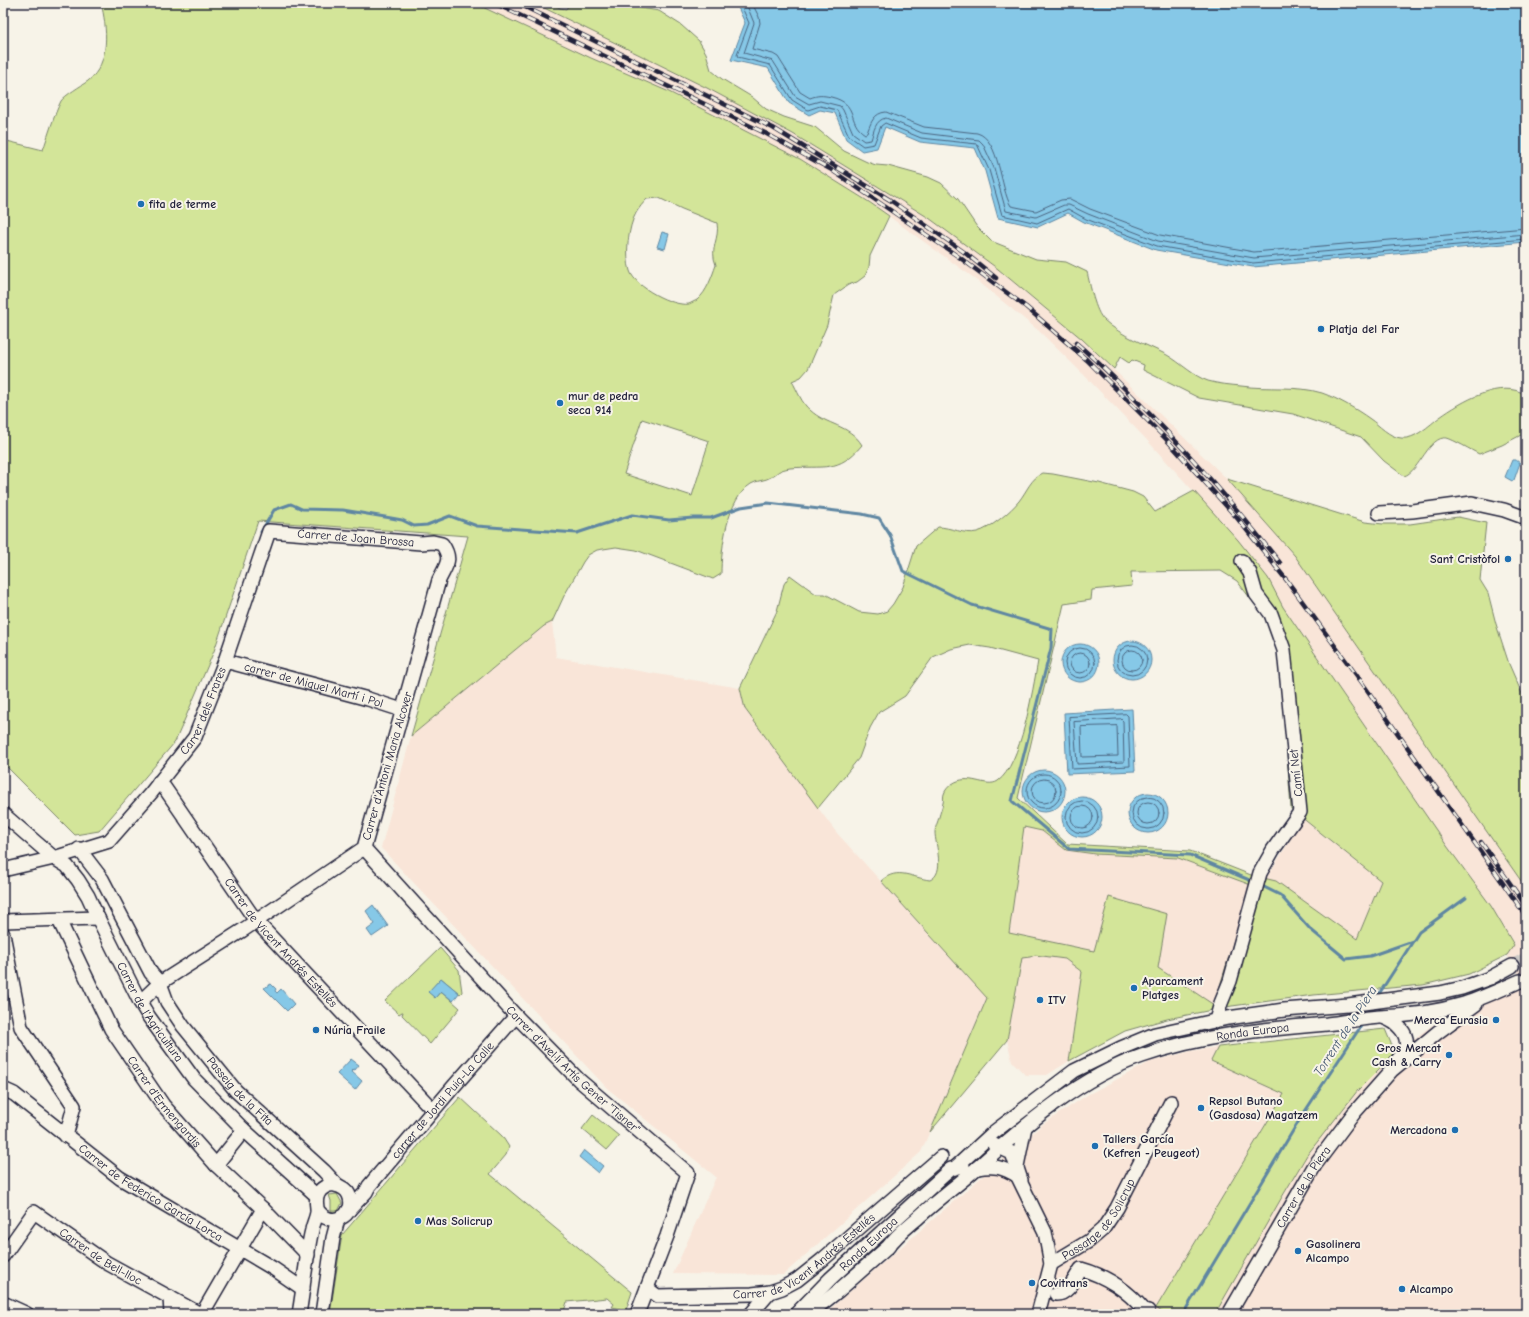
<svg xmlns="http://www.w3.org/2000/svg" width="1529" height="1317" font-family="'Comic Neue',sans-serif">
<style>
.built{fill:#f9e5d8}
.green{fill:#d3e599;stroke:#7a846a;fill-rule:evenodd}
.water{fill:#86c8e7;stroke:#5e86a2}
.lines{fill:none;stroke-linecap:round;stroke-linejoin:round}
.shore{stroke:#4a6480;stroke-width:1}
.stream{stroke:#5e86a2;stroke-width:3}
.minor-tunnel{stroke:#ccc9c5;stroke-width:13;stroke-dasharray:13 6;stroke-linecap:butt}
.minor-casing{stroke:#22223b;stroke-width:16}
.minor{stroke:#f7f3e8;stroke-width:13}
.rail-casing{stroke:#22223b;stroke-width:4.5}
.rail{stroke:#f7f3e8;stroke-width:3;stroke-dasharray:9;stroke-linecap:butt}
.poi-dot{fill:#1f6fb2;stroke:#f7f3e8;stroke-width:1.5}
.labels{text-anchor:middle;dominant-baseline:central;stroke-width:4;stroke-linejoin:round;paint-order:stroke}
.poi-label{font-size:12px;font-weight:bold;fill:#22223b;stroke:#f7f3e8;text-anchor:start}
.street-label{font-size:12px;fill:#22223b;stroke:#f7f3e8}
.water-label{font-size:13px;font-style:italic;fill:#40546f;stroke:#f7f3e8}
</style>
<rect width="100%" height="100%" fill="#f7f3e8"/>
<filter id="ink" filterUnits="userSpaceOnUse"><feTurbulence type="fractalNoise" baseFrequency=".025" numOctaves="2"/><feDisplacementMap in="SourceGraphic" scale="8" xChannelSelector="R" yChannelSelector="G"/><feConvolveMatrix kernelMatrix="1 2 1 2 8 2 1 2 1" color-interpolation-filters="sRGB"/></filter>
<g filter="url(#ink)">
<g class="built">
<polygon points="474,3 534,3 707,88 793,134 929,218 998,269 1082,339 1227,479 1295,556 1526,888 1526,1314 1215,1314 1282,1197 1307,1155 1358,1090 1395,1053 1431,1026 1525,984 1507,955 1514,944 1491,906 1447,846 1283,607 1268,578 1238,540 1145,438 1083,374 1039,331 974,278 869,202 800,159 667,91 591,58"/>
<polygon points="552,622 556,657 740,688 745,709 836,832 987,998 921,1152 783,1275 673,1274 716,1177 607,1088 381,848 411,736 544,626"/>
<polygon points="1303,819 1381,881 1357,939 1276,881 1266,879"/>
<polygon points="1024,827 1042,831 1066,850 1095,854 1178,858 1251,885 1214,1005 1158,968 1166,914 1094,951 1009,933"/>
<polygon points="1035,955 1065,959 1082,972 1069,1061 1047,1075 1025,1075 1012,1061 1007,1040 1022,958 1030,957"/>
<polygon points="1218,1047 1211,1061 1284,1094 1156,1308 1165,1314 824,1314 1043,1124 1089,1094 1150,1062 1191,1051"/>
</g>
<g class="green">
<path d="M 101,3 L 474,3 L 591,58 L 667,91 L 800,159 L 869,202 L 889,216 L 870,256 L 869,267 L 865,276 L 857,282 L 848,285 L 834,295 L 827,325 L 812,360 L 808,369 L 801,377 L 792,381 C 797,390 802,404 810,410 C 827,426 849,424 862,445 C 838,474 823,465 790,468 C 778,470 779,472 771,477 C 765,481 757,480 751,484 C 727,499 721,548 721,574 L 713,579 L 636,550 L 616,547 L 597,550 L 588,555 L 583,562 L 564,596 L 552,622 L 544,626 L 411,736 L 468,536 L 258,521 L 214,651 L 175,742 L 99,831 L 75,835 L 3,763 L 3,140 L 43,150 C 48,136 54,115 61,101 C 65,95 81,86 88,81 C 111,63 107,27 101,3 ZM 659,198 L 682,209 L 717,223 C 720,239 709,248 716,265 C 712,276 707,292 697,300 C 695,301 691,303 689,304 C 673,307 635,287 630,271 C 625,256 628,227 636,213 C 639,208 643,203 647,199 ZM 642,419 L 709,441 L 692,496 L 624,474 Z"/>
<path d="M 534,3 L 551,3 L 560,8 L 566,9 L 570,3 L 632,3 L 641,8 L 659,11 L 681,25 L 699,41 L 706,53 L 711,70 L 722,79 L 752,97 L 766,109 L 784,117 L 815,127 L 844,151 L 867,162 L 876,165 L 888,166 L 928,177 L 941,183 L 958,199 L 977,227 L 991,241 L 1036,259 L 1066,262 L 1087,272 C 1090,284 1095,312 1104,320 C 1122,337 1146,344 1167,355 C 1181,363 1193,376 1208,381 C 1218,384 1231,385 1241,386 C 1268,390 1296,385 1322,393 C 1339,399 1356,409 1370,419 C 1379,425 1389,437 1401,438 C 1415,440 1429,425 1440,417 C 1461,402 1501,378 1526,395 L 1526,434 L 1521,435 L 1502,445 L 1479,454 C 1471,450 1454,440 1447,438 C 1429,435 1419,472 1404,476 L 1384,461 L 1361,437 L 1293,414 L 1199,398 L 1143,370 L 1144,365 L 1132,360 L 1129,363 L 1120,357 L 1114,369 L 1082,339 L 998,269 L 929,218 L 793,134 L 707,88 Z"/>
<path d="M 1043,473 L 1053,474 L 1099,483 L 1133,492 L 1143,497 L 1155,512 L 1194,491 L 1238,540 L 1268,578 L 1283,607 L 1447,846 L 1491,906 L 1514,945 L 1507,955 L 1469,974 L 1423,985 L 1314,995 L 1232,1006 L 1167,1019 L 1125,1031 L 1069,1061 L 1082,972 L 1065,959 L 1035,955 L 1030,957 L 1022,958 L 1007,1040 L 930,1132 L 987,998 L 881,881 C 898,866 912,878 930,880 C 946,873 935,845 935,832 C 935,827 938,822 939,817 C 940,813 942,808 943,803 C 944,800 943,796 944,794 C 945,790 949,786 952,784 C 969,772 986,789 998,781 C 1021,765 1033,689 1038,661 L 990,648 L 970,645 L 951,649 L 933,657 L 905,696 L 879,712 L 870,728 L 859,758 L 818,808 L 745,709 L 740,688 L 777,611 L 784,584 L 790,575 L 816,594 L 825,594 L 859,612 L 878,614 L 887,611 L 893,604 L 903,587 L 916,546 L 938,527 C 950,527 965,535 977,532 C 990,529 1011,511 1019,501 C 1027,491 1031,478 1043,473 ZM 1221,571 L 1237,581 L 1263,615 L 1276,640 L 1282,683 L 1291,809 L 1381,881 L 1357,939 L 1276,881 L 1251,875 L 1190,851 L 1067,844 L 1018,798 L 1064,604 L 1091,600 L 1092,590 L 1132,586 L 1131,572 ZM 1024,827 L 1042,831 L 1066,850 L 1095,854 L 1178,858 L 1251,885 L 1214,1005 L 1158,968 L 1167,914 L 1109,897 L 1094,951 L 1009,933 Z"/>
<polygon points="1227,479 1365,522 1383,524 1410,524 1458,517 1486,523 1480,580 1488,593 1496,624 1509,664 1526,703 1526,888 1295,556"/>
<polygon points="440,948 459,970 462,992 460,994 441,978 429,992 435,998 441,991 460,1008 430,1044 402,1015 403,1012 402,1012 399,1014 385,1001"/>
<polygon points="1385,1029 1395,1053 1358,1090 1307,1155 1282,1197 1215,1314 1165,1314 1156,1308 1284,1094 1211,1061 1218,1047"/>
<polygon points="460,1097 502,1136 509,1147 506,1155 490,1174 632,1292 626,1310 612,1307 614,1304 607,1298 567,1302 563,1314 330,1314 342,1235"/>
<polygon points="593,1115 619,1136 607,1150 582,1129"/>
<polygon points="337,1194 342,1203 338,1211 331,1211 331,1201 329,1195"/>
<polygon points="877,1245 880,1245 880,1247 828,1293 825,1291"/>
</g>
<g class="water">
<polygon points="736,3 1526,3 1526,242 1253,267 1156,250 1084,222 1068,213 1038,227 998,218 985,171 975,148 920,142 885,127 877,148 862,151 846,139 835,113 820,110 809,115 789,103 768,68 731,60 745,23"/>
<polygon points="662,232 669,234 665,249 657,247"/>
<polygon points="1512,460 1516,460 1520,463 1514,480 1512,481 1505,477"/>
<circle cx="1132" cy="660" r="19"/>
<circle cx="1080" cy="663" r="19"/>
<polygon points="1132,709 1135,771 1067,774 1064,713"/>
<circle cx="1044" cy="791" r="21"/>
<circle cx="1148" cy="813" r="20"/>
<circle cx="1082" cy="817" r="20"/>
<polygon points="373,905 388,926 372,937 367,930 375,924 366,911"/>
<polygon points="441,978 459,993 453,1001 441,991 435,998 428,992"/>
<polygon points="271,984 276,989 275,991 277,993 281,989 294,1004 287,1011 264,988"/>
<polygon points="351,1059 359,1065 355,1070 353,1069 351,1071 362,1081 355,1090 337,1074"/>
<polygon points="584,1150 603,1166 598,1173 579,1157"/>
</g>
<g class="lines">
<g class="shore">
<polyline points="740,3 749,23 737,55 738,57 770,65 792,100 808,110 820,106 837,110 849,136 863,146 874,144 881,126 885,123 921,138 977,144 989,170 1002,215 1037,223 1068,209 1086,219 1157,246 1253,263 1526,239"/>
<path d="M 746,3 L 754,23 L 744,53 L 773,61 L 795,96 L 809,104 L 820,101 L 840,106 L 843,110 L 853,133 L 864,141 L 871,140 C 874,131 875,120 886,118 L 922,133 L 979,140 L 983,144 L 994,168 L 1006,211 L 1036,217 L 1064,205 L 1069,205 L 1088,214 L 1158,241 L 1254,258 L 1526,234"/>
<path d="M 752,3 L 759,17 L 760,23 L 752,49 L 773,54 L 778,57 L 800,92 L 810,98 C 818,95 822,95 831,97 C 860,104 846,122 865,134 L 867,133 C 871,122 874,113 886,112 L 924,127 L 977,133 C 1000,139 1000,189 1011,206 L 1036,211 L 1061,200 L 1070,199 L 1090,209 L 1160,235 L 1254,252 L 1526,228"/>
<circle cx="1132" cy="660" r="15"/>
<circle cx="1080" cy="663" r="15"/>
<circle cx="1132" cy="660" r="10"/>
<circle cx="1080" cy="663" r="10"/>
<polygon points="1126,714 1128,716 1130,766 1072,769 1069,717"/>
<polygon points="1121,719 1123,721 1124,762 1077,764 1074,722"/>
<polygon points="1117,726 1118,756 1082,757 1081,727"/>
<circle cx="1044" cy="791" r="17"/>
<circle cx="1044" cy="791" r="12"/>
<circle cx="1148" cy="813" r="16"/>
<circle cx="1082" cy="817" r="16"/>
<circle cx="1148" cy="813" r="11"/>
<circle cx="1082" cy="817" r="11"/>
</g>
<g class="stream">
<polyline points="261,532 274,510 291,504 302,509 343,510 391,518 402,520 414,526 427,525 450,516 477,526 577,533 632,515 669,520 693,518 711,518 741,507 768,503 862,514 879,518 890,535 903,571 972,605 1052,629 1051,648 1012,801 1069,849 1190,855 1254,882"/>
<polyline points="1260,885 1280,895 1310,929 1346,959 1370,956 1413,941"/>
<polyline points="1377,997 1419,932 1466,898"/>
<polyline points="1183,1314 1300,1119 1363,1023"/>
</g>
<polyline class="minor-tunnel" points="1512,966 1526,959"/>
<defs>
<g id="minor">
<polyline points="1379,513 1412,511 1472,503 1504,510 1526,518"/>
<path id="s1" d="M 225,661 L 368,699 L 402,710"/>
<path id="s2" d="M 159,782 L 164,787 L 256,921 L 433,1110"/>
<path id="s3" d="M 3,814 L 54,858 L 67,866 L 78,880 L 88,896 L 98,918 L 140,1002 L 149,1017 L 194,1079 L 244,1130 L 317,1196"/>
<path id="s4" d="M 364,848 L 516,1016 L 579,1080 L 688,1173 L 667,1236 L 637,1314"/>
<path id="s5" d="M 79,849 L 102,879 L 151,973 L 160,983 L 167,1002 L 183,1026 L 236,1091 L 324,1171 L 337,1185"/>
<path id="s6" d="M 3,870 L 54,858 L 109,841 L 151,793 L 195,737 L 225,661 L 269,531 L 421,543 L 433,542 L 442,544 C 453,560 446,565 439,580 L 364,848 L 243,930 L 160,983 L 140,1002"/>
<path id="s7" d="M 59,920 L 111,1029 L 163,1105 L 216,1165 L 263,1209 L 308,1255"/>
<polyline points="3,921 98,918"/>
<polyline points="3,934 21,1027 74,1106 66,1136"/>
<path d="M 1385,1018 C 1396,1022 1409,1033 1406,1047 C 1405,1052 1400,1057 1397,1061"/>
<polyline points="1216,1020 1221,1003 1230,981 1260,873 1273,850 1300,812 1284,650 1271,614 1256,594 1250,573 1242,561"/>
<path id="s8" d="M 3,1089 L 14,1094 L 120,1178 L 274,1269 L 303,1289"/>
<polyline points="994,1145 1012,1153 1021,1180"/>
<polyline points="216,1165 244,1130"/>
<polyline points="1017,1166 1025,1127"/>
<polyline points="955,1168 994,1132 1074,1071 1121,1048 1155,1034 1228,1018 1284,1010 1348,1005 1440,993 1462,988 1490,978 1512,966"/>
<path d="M 977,1168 C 995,1165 1002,1167 1018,1176"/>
<polyline points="1016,1173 1045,1232 1051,1264 1038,1314"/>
<path id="s9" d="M 348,1211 L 366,1192 L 369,1186 L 454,1086 L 516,1016"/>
<path id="s10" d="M 3,1256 L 34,1212 L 107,1263 L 200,1314"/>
<path id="s11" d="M 1051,1264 L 1089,1241 L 1103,1229 L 1117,1208 L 1171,1102"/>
<path id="s12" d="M 647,1288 L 657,1296 L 752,1294 L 770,1292 L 782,1288 L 797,1280 L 822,1260 L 941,1157"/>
<path d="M 1056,1294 C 1068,1295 1075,1278 1081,1269 C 1106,1276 1128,1291 1144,1310 L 1148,1311"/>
<polyline points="170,1297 171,1314"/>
<polyline points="3,1303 27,1314"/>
<polyline points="202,1314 263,1209"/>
<path d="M 299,1314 C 301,1302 303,1290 304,1278 C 307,1262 308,1245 312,1230 C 313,1223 318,1215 317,1209 C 317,1204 315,1200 318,1194 C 321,1188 328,1184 335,1185 C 341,1186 347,1190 349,1195 C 358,1216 329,1230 317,1209"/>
<polyline points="322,1314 333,1238 338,1219"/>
<polyline points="751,1314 770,1292"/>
<path id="s13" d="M 796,1314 L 830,1279 L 943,1176 L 951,1169 L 963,1166"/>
<path id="s14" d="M 809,1314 L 838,1291 L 888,1247 C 897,1234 910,1225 921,1215 C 940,1198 960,1183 978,1167 C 1026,1124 1081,1077 1142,1056 C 1202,1035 1265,1029 1327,1024 C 1345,1022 1362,1018 1380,1017 C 1408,1016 1437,1012 1464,1004 C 1483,998 1502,989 1520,981"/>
<path id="s15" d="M 1229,1314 L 1315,1165 L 1354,1113 L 1392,1070 L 1438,1032 L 1476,1004"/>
</g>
</defs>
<use href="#minor" class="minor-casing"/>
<use href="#minor" class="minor"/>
<defs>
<g id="rail">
<polyline points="494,3 765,133 830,169 959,257 1026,307 1087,360 1166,439 1238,519 1288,582 1363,684 1526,916"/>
<polyline points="517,3 773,128 890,200 964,252 996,278"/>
<path d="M 1076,343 C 1099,362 1119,383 1140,404 C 1190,454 1236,507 1280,563"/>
<polyline points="1481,842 1526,906"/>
</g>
</defs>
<use href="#rail" class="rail-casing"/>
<use href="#rail" class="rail"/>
</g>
</g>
<g class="poi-dot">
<circle cx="141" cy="204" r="4"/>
<circle cx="1321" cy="329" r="4"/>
<circle cx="560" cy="403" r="4"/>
<circle cx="1508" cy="559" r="4"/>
<circle cx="1134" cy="988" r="4"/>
<circle cx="1040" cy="1000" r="4"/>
<circle cx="1496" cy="1020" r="4"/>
<circle cx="316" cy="1030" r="4"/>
<circle cx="1449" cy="1055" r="4"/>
<circle cx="1201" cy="1108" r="4"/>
<circle cx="1455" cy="1130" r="4"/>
<circle cx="1095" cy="1146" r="4"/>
<circle cx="418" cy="1221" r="4"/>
<circle cx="1298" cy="1251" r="4"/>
<circle cx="1032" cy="1283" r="4"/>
<circle cx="1402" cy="1289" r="4"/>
</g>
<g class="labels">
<g class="poi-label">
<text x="149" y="204">fita de terme</text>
<text x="1329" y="329">Platja del Far</text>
<text x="568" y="396">mur de pedra<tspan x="568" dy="14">seca 914</tspan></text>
<text x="1500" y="559" text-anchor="end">Sant Cristòfol</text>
<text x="1142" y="981">Aparcament<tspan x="1142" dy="14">Platges</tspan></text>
<text x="1048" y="1000">ITV</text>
<text x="1488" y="1020" text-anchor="end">Merca Eurasia</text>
<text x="324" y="1030">Núria Fraile</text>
<text x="1441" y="1048" text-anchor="end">Gros Mercat<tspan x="1441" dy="14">Cash &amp; Carry</tspan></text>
<text x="1209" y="1101">Repsol Butano<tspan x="1209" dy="14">(Gasdosa) Magatzem</tspan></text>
<text x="1447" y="1130" text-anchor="end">Mercadona</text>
<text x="1103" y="1139">Tallers García<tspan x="1103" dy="14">(Kefren - Peugeot)</tspan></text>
<text x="426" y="1221">Mas Solicrup</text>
<text x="1306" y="1244">Gasolinera<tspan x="1306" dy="14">Alcampo</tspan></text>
<text x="1040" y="1283">Covitrans</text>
<text x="1410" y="1289">Alcampo</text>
</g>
<g class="street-label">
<text stroke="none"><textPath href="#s6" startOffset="551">Carrer de Joan Brossa</textPath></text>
<text stroke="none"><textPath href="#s1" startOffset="92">carrer de Miquel Martí i Pol</textPath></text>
<text stroke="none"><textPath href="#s6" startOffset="272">Carrer dels Frares</textPath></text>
<text transform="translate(387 766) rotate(-74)">Carrer d'Antoni Maria Alcover</text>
<text transform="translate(1296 773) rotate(-96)">Camí Net</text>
<text stroke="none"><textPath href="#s2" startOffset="202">Carrer de Vicent Andrés Estellés</textPath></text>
<text stroke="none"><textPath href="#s3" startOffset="251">Carrer de l'Agricultura</textPath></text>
<text stroke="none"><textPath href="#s14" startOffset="537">Ronda Europa</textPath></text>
<text stroke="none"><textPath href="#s4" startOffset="305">Carrer d'Avel·lí Artís Gener "Tisner"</textPath></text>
<text stroke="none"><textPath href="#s5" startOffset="293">Passeig de la Fita</textPath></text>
<text stroke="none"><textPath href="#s7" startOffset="211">Carrer d'Ermengardis</textPath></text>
<text stroke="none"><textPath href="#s9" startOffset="146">carrer de Jordi Puig-La Calle</textPath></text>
<text stroke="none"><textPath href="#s15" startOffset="147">Carrer de la Piera</textPath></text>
<text stroke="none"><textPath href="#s8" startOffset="181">Carrer de Federico García Lorca</textPath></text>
<text stroke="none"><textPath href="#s11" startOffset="67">Passatge de Solicrup</textPath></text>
<text stroke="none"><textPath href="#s13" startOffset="101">Ronda Europa</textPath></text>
<text stroke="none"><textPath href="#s12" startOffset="172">Carrer de Vicent Andrés Estellés</textPath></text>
<text stroke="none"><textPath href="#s10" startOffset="134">Carrer de Bell-lloc</textPath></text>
</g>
<g class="water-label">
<text transform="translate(1345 1031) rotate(-57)">Torrent de la Piera</text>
</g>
</g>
<rect width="1529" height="1317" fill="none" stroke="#f7f3e8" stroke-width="16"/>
<rect x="8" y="8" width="1513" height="1301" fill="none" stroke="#22223b" stroke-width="1.5" filter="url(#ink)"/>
</svg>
